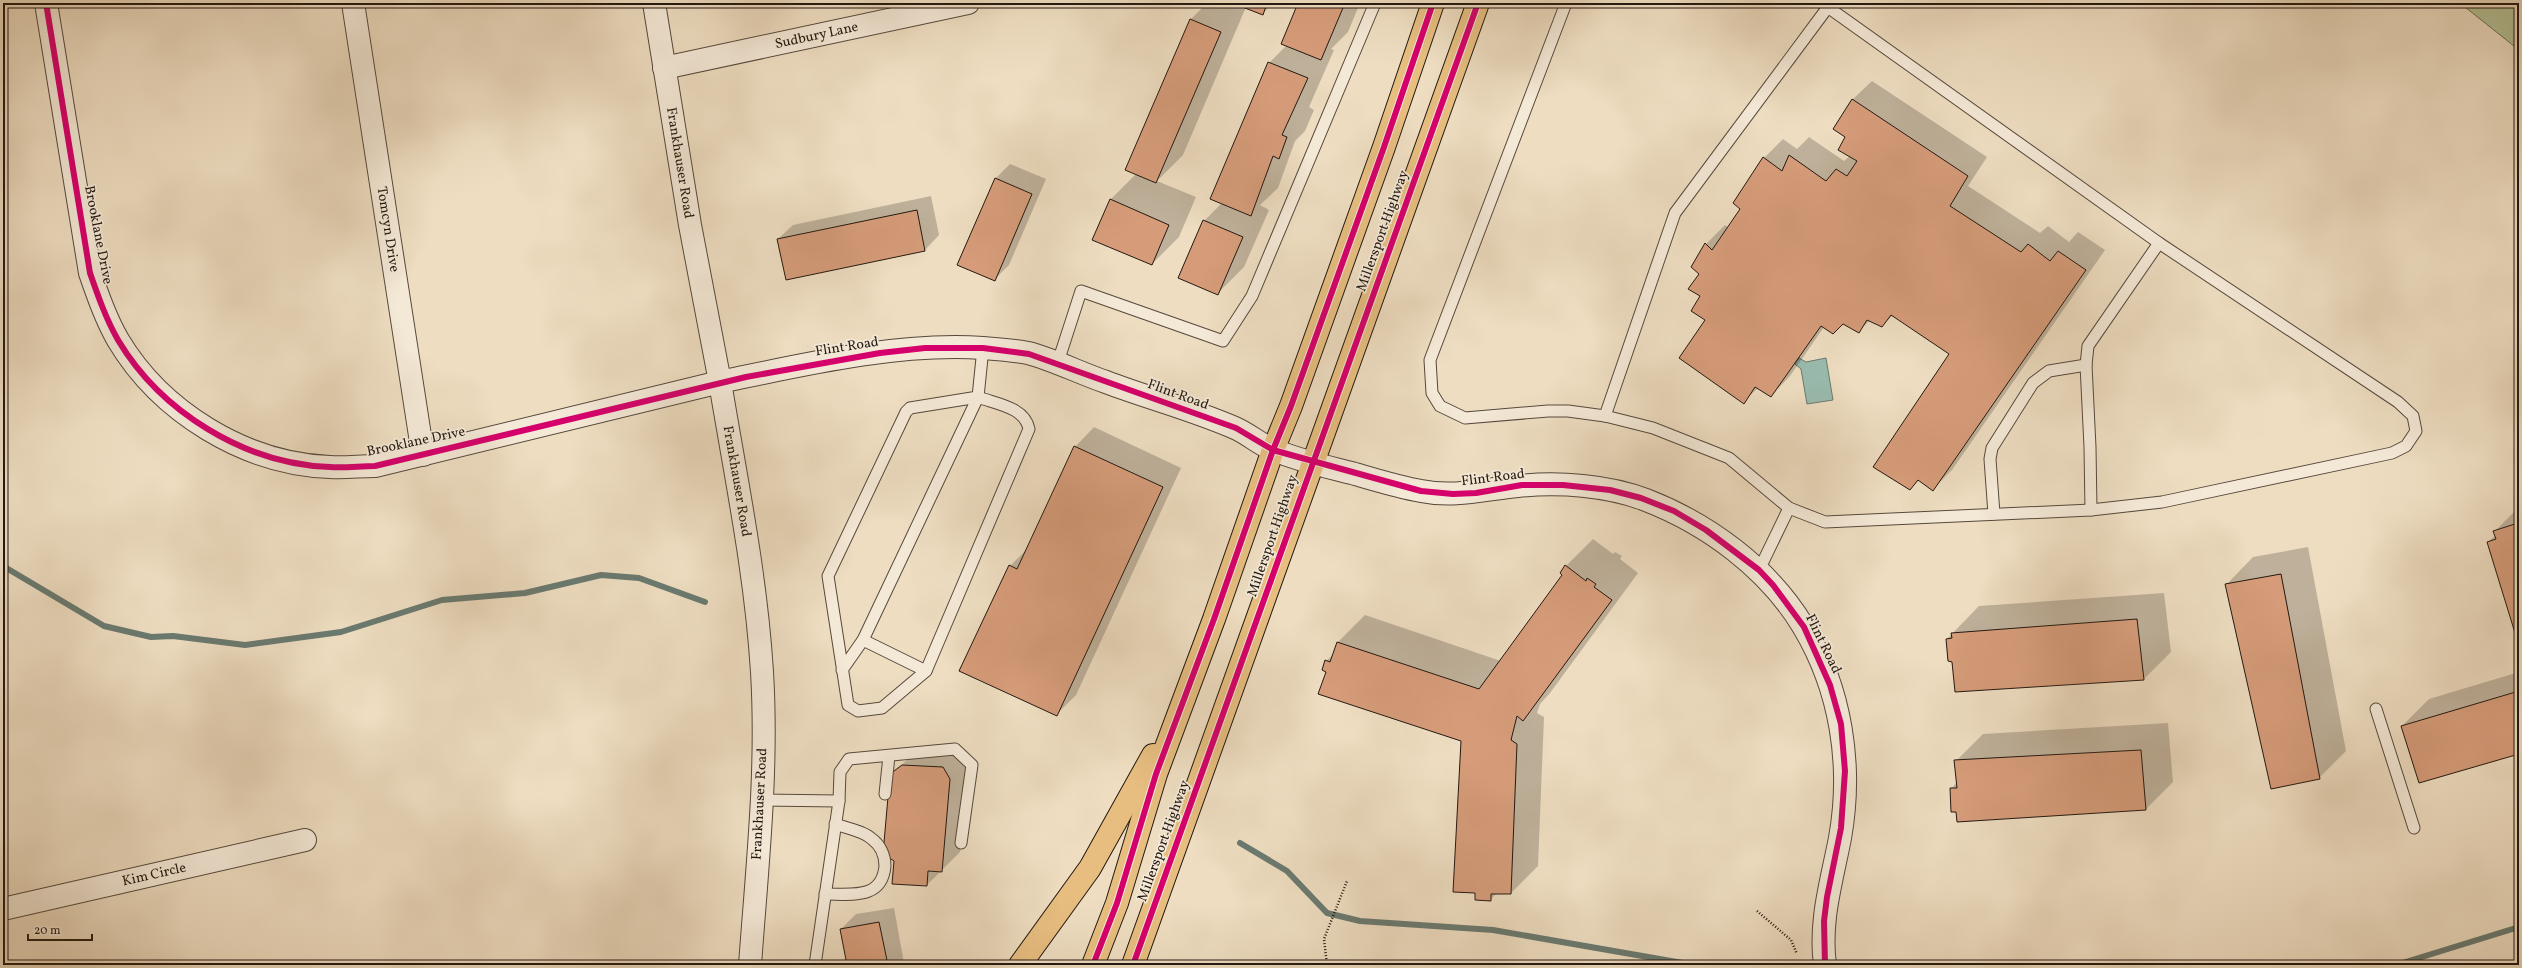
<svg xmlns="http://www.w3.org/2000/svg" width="2522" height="968" font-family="Vollkorn,serif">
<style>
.green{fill:#b4c297;stroke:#6c6d54}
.water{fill:#99bcb0;stroke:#6a7a70}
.shadow{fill:#0003}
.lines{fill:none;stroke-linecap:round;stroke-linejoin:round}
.stream{stroke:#6a7a70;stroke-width:6}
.building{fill:#d69c7a;stroke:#231810}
.service-casing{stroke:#56493c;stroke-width:13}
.minor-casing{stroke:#56493c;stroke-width:24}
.tertiary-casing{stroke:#56493c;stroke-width:24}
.primary-casing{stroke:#231810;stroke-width:24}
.path{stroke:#231810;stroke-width:2.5;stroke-dasharray:1 2;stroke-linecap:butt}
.service{stroke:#f4e9d7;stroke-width:11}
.minor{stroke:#f4e9d7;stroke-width:22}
.tertiary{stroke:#f4e9d7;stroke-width:22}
.primary{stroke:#e7be80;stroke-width:22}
.cycleway-casing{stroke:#f4e9d7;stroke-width:8}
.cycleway{stroke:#d6006c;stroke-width:6}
.labels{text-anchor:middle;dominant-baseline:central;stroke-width:3.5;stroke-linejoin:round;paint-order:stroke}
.street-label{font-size:14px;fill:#231810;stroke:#f4e9d7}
</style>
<rect width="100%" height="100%" fill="#eeddc1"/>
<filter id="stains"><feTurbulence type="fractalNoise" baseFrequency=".005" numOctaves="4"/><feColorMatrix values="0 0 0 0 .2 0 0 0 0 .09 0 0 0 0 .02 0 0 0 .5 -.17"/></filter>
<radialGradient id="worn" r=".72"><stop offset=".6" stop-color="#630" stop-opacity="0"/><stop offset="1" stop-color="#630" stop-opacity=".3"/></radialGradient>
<polygon class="green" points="2460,3 2519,3 2519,50"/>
<polygon class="water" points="1799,358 1806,362 1826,358 1833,400 1807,404 1801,369 1795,364"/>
<g class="shadow">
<polygon points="1207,3 1273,3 1262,14 1246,7 1183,155 1157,181 1196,197 1179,237 1152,264 1110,200 1136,174 1127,169 1191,19"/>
<polygon points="1299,3 1360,3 1348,32 1331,49 1334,50 1309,107 1314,110 1305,131 1295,141 1278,188 1260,205 1269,210 1244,267 1217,294 1204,221 1222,203 1269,63 1287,45"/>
<polygon points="1872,81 1987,157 1968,186 2040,233 2048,226 2069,242 2078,232 2105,250 1952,470 1933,489 1919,480 1910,489 1951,354 1893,315 1882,326 1870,320 1858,332 1843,323 1824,327 1790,376 1771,396 1758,388 1743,402 1706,320 1701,296 1700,274 1692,267 1706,244 1725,225 1729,228 1742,209 1764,158 1783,139 1797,149 1809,137 1844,161 1850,156 1847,137 1852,100"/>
<polygon points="1010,164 1046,179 1009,265 995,279 996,178"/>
<polygon points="931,196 939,235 925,250 778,239 793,225"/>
<polygon points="1094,427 1181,468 1076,695 1057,714 1010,566 1028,548 1075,447"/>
<polygon points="2519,507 2519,643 2488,542 2496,535 2495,531"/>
<polygon points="1593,539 1613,554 1615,552 1622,556 1620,559 1638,573 1550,693 1540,704 1537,713 1544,717 1538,866 1511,893 1497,893 1490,900 1462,741 1328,671 1326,661 1334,654 1338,642 1365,615 1501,661 1563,575 1566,566"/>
<polygon points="2308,547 2346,751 2319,778 2226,585 2253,557"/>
<polygon points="2164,593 2171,652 2144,679 1953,661 1947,639 1979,606"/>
<polygon points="2519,672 2519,752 2402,726 2429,699"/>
<polygon points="2168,723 2173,782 2146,809 1951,789 1957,782 1956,761 1983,734"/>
<polygon points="922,746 962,749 968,759 960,852 927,885 895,861 891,775"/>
<polygon points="894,908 904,963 848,965 841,929 856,914"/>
</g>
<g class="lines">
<g class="stream">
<polyline points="3,566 104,626 151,637 173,636 245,645 341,632 442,600 525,593 601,575 639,578 705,602"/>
<polyline points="1240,843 1287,871 1327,913 1360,921 1493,930 1694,965"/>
<polyline points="2396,965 2519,927"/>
</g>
</g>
<g class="building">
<polygon points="1232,3 1267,3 1263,15"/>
<polygon points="1298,3 1345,3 1321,60 1281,44"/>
<polygon points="1190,19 1221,32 1156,183 1125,170"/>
<polygon points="1268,62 1308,78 1282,135 1287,137 1279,159 1273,156 1251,216 1210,199"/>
<polygon points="1852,99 1968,176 1950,206 2021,252 2028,244 2050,261 2058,251 2086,270 1933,491 1918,480 1910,490 1873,467 1949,354 1891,315 1882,327 1867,320 1859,333 1843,324 1833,334 1821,326 1771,397 1755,387 1744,404 1679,358 1705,320 1691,311 1700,296 1688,289 1699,274 1691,267 1705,243 1712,250 1740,209 1733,203 1763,157 1782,171 1789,155 1826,181 1836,169 1847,176 1857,161 1838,150 1845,137 1833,129"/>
<polygon points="995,178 1032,194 995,281 957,265"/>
<polygon points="1110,199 1169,225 1152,265 1092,240"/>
<polygon points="917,210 925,251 786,280 777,239"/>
<polygon points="1203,220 1243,237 1218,295 1178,278"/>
<polygon points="1074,446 1163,487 1057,716 959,671 1009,565 1017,569"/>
<polygon points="2518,523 2519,528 2519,646 2487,542 2496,539 2493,531"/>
<polygon points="1565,565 1586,581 1587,578 1596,584 1594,587 1612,600 1523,721 1517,716 1511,740 1517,744 1511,894 1491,894 1491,901 1475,900 1475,893 1453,892 1461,741 1318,694 1326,672 1322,670 1325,660 1330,662 1337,642 1479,689 1562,575 1560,573"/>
<polygon points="2281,574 2320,779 2271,789 2225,584"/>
<polygon points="2137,619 2144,680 1955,692 1952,662 1948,661 1946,639 1952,638 1951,633"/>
<polygon points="2519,691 2519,754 2419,783 2401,726"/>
<polygon points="2141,750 2146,810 1957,822 1956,812 1951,812 1950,788 1957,788 1954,760"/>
<polygon points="902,765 943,767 950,779 942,872 928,871 927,886 892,884 894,861 883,854 890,774"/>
<polygon points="879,922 888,965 847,965 840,929"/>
</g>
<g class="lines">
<defs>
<g id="service">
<polyline points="1566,3 1430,360 1432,393 1440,406 1465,418 1548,411 1568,411 1605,416 1653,428 1729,458 1789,508 1825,522 2091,510 2162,502 2392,453 2406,446 2416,431 2413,416 2398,402 2159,243 1822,3"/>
<polyline points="1057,365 1081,291 1223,341 1252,296 1375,3"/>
<polyline points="1605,416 1675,213 1828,7"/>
<polyline points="2091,510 2090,447 2086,365 2088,346 2159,243"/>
<polyline points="1994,514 1990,459 1992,448 2033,383 2049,371 2086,365"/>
<polyline points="1759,570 1789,508"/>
<polyline points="863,640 926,671"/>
<path d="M 842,670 L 863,640 L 978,397 C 996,404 1025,407 1029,429 L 926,671 L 882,708 L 858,711 L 848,705 L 828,576 L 906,412 L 910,408 L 978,397 L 983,348"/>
<polyline points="2376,709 2414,828"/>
<polyline points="885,794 889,756"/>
<polyline points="762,800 839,801 840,772 849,759 955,749 972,765 961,843"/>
<path d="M 825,894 C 851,894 882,900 885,866 C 885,855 880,845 872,839 C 864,831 846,828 835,824"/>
<polyline points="815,965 839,801"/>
</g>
<g id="minor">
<path id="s1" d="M 46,3 L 90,273 C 98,296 106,319 118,340 C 161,412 245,464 330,467 C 345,468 360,466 375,466 L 720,382 C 736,479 756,574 762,672 C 768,770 757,868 750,965"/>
<path id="s2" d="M 353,3 L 423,455"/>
<path id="s3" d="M 664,68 L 968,3"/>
<path id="s4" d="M 3,909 L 305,840"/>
</g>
<g id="tertiary">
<path id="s5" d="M 654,3 L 690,225 L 720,382 C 801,365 899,342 983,348 C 997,349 1013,350 1028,353 C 1052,359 1082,374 1106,382 C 1148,398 1194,410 1235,428 C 1249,434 1260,445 1274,450 C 1300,461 1328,467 1355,474 C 1376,480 1398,487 1421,491 C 1455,498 1485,489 1518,486 C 1559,482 1607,485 1646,500 C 1708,524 1768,568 1803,626 C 1841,689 1853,765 1840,838 C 1832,880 1819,921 1825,965"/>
</g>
<g id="primary">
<polyline points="1020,965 1090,868 1153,755"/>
<polyline points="1093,965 1117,903 1156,774 1214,619 1273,450 1291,406 1384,147 1433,3"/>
<polyline points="1133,965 1478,3"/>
</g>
</defs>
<use href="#service" class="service-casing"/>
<use href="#minor" class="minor-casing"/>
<use href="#tertiary" class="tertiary-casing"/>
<use href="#primary" class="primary-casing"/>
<g class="path">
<polyline points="1757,911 1791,940 1797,954"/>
<polyline points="1327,965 1324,939 1347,881"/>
</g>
<use href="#service" class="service"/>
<use href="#minor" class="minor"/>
<use href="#tertiary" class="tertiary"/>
<use href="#primary" class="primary"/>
<defs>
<g id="cycleway">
<path d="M 46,3 L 90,273 C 98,296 106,319 118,340 C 161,412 245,464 330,467 C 345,468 360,466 375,466 L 746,377 L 880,353 L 925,348 L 983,348 L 1029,354 L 1236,428 L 1273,450 L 1421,491 L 1453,494 L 1476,493 L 1522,485 L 1563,485 L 1610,490 L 1641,498 L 1674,511 L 1706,530 L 1759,570 L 1773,585 L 1804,627 L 1830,685 L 1841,724 L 1845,771 L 1841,828 L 1827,897 L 1824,921 L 1825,965"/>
<polyline points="1093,965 1117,903 1156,774 1214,619 1273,450 1291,406 1384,147 1433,3"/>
<polyline points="1133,965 1478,3"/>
</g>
</defs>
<use href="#cycleway" class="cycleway-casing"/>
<use href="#cycleway" class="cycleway"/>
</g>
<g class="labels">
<g class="street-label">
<text stroke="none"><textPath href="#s3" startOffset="156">Sudbury Lane</textPath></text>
<text stroke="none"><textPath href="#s5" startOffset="162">Frankhauser Road</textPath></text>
<text stroke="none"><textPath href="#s2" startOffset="229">Tomcyn Drive</textPath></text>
<text transform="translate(1383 231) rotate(-70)">Millersport Highway</text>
<text transform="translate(98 235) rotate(79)">Brooklane Drive</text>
<text transform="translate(847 347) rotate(-9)">Flint Road</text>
<text transform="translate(1178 395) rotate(20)">Flint Road</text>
<text transform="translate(416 442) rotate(-12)">Brooklane Drive</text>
<text transform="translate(1493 478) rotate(-7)">Flint Road</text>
<text stroke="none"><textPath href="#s1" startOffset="1104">Frankhauser Road</textPath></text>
<text transform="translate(1273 536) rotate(-71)">Millersport Highway</text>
<text transform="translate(1823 644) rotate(64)">Flint Road</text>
<text transform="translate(760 804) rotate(-87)">Frankhauser Road</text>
<text transform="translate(1164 841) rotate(-70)">Millersport Highway</text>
<text stroke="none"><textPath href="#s4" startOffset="155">Kim Circle</textPath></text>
</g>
</g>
<rect width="2522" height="968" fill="none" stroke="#eeddc1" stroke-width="16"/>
<rect x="4" y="4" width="2514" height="960" fill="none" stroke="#231810" stroke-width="2"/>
<rect x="8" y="8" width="2506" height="952" fill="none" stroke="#231810"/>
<path d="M28 934v6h64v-6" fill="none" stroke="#231810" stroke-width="2"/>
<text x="34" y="934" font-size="12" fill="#231810" stroke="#f4e9d7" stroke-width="3" paint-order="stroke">20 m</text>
<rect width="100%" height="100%" filter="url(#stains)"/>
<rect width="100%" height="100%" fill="url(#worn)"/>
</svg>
